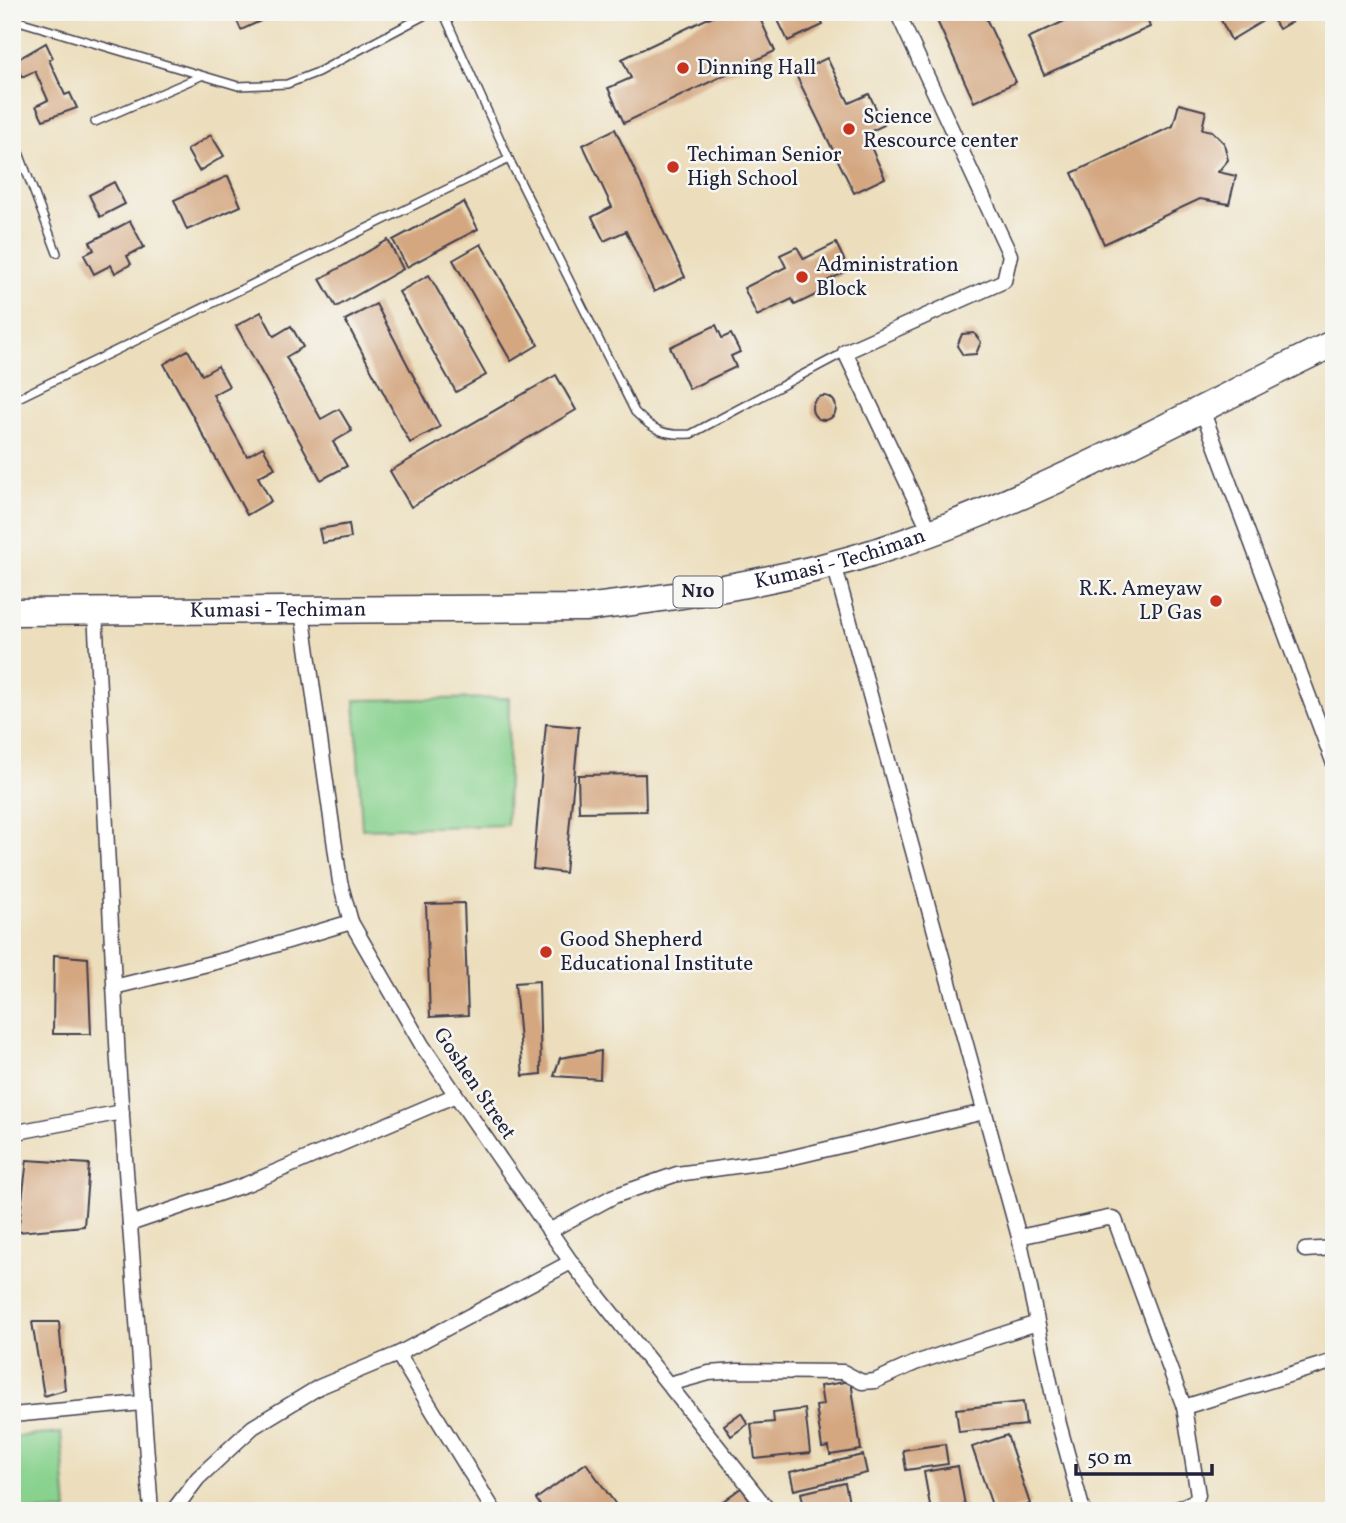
<svg xmlns="http://www.w3.org/2000/svg" width="1346" height="1523" font-family="Vollkorn,serif">
<style>
.grass{fill:#88d28e;stroke:#557a64;stroke-width:2}
.building{fill:#d4a781}
.lines{fill:none;stroke-linecap:round;stroke-linejoin:round}
.lane-casing{stroke:#403e4e;stroke-width:10}
.street-casing{stroke:#403e4e;stroke-width:17}
.highway-casing{stroke:#403e4e;stroke-width:29}
.lane{stroke:#fff;stroke-width:7}
.street{stroke:#fff;stroke-width:14}
.highway{stroke:#fff;stroke-width:26}
.poi-dot{fill:#c8321e;stroke:#f6f6f2;stroke-width:2.5}
.labels{text-anchor:middle;dominant-baseline:central;stroke-width:5;stroke-linejoin:round;paint-order:stroke}
.shield{fill:#f6f6f2;stroke:#626272;stroke-width:2}
.shield-label{font-size:19px;font-weight:bold;fill:#22223b}
.poi-label{font-size:21px;fill:#22223b;stroke:#f6f6f2;text-anchor:start}
.street-label{font-size:21px;fill:#22223b;stroke:#f6f6f2}
</style>
<rect width="100%" height="100%" fill="#f6f6f2"/>
<filter id="ink" filterUnits="userSpaceOnUse"><feTurbulence type="fractalNoise" baseFrequency=".0143" numOctaves="2"/><feDisplacementMap in="SourceGraphic" scale="14" xChannelSelector="R" yChannelSelector="G"/><feConvolveMatrix kernelMatrix="1 2 1 2 8 2 1 2 1" color-interpolation-filters="sRGB"/></filter>
<filter id="wash" filterUnits="userSpaceOnUse"><feTurbulence type="fractalNoise" baseFrequency=".00686" numOctaves="4" result="noise"/><feDisplacementMap in="SourceGraphic" scale="28" xChannelSelector="R" yChannelSelector="G"/><feGaussianBlur stdDeviation="1.57" result="paint"/><feColorMatrix in="noise" values="0 0 0 0 0 0 0 0 0 0 0 0 0 0 0 0 0 1.4 0 .05"/><feComposite in="paint" operator="in"/></filter>
<g filter="url(#wash)">
<rect width="100%" height="100%" fill="#ecdebc"/>
<g class="grass">
<polygon points="509,698 507,825 362,829 355,700"/>
<polygon points="61,1433 67,1511 12,1511 12,1437"/>
</g>
<g id="blocks">
<g class="building">
<polygon points="233,12 280,12 241,30"/>
<polygon points="721,12 757,12 775,51 624,123 608,88 631,78 622,59"/>
<polygon points="774,12 817,12 823,25 788,41"/>
<polygon points="933,12 983,12 1016,82 974,102"/>
<polygon points="1084,12 1144,12 1150,27 1044,75 1028,38"/>
<polygon points="1217,12 1301,12 1303,15 1279,29 1271,16 1231,40"/>
<polygon points="46,43 53,58 49,60 65,95 70,93 77,108 43,120 36,106 48,100 35,71 22,77 15,61"/>
<polygon points="827,58 849,103 869,94 884,125 865,134 885,178 854,193 795,73"/>
<polygon points="1179,104 1206,111 1202,129 1212,131 1224,143 1228,160 1218,172 1236,176 1229,204 1200,199 1104,244 1072,173 1173,126"/>
<polygon points="615,129 685,277 654,292 626,231 604,241 592,217 612,207 583,145"/>
<polygon points="211,135 224,156 199,171 187,150"/>
<polygon points="228,176 241,206 187,230 174,200"/>
<polygon points="114,182 125,204 100,217 89,195"/>
<polygon points="464,202 478,229 407,267 393,240"/>
<polygon points="130,221 144,247 127,256 131,264 115,273 111,265 94,274 84,255 94,250 90,242"/>
<polygon points="388,240 403,269 336,307 320,279"/>
<polygon points="836,243 849,270 823,283 826,290 795,305 792,299 757,316 744,288 786,267 780,255 797,247 804,259"/>
<polygon points="481,244 538,345 511,361 453,260"/>
<polygon points="429,275 486,375 456,392 399,292"/>
<polygon points="376,304 440,427 410,443 345,320"/>
<polygon points="261,312 274,336 291,326 303,347 286,357 321,419 339,409 352,431 333,442 347,466 321,480 236,326"/>
<polygon points="716,325 722,338 731,334 740,352 731,356 736,367 689,389 670,347"/>
<polygon points="974,333 981,342 976,354 963,355 957,346 962,334"/>
<polygon points="188,350 202,375 218,366 229,386 213,395 247,456 263,447 275,468 258,477 271,501 247,515 164,364"/>
<polygon points="556,375 576,410 411,507 390,471"/>
<circle cx="824" cy="408" r="12"/>
<polygon points="349,524 351,538 322,543 319,529"/>
<polygon points="546,724 579,727 565,873 533,869"/>
<polygon points="645,774 646,811 579,812 578,775"/>
<polygon points="464,903 468,1015 430,1017 426,904"/>
<polygon points="54,955 88,958 91,1034 53,1034"/>
<polygon points="539,981 541,1074 523,1076 515,983"/>
<polygon points="601,1051 600,1079 554,1076 560,1058"/>
<polygon points="27,1160 89,1164 84,1226 18,1232"/>
<polygon points="32,1322 59,1322 65,1390 44,1396"/>
<polygon points="851,1381 861,1450 830,1455 829,1447 822,1448 816,1406 823,1405 820,1386"/>
<polygon points="1023,1402 1026,1425 959,1432 956,1409"/>
<polygon points="805,1409 810,1453 755,1459 751,1424 774,1422 773,1413"/>
<polygon points="741,1413 748,1424 731,1436 724,1425"/>
<polygon points="1007,1435 1030,1504 1011,1511 994,1511 972,1447"/>
<polygon points="945,1444 948,1464 906,1470 903,1450"/>
<polygon points="863,1455 867,1473 794,1490 790,1472"/>
<polygon points="586,1463 619,1509 544,1511 536,1499"/>
<polygon points="958,1466 966,1511 931,1511 924,1472"/>
<polygon points="845,1483 851,1511 805,1511 801,1493"/>
<polygon points="741,1488 758,1511 718,1511 715,1507"/>
</g>
</g>
</g>
<g filter="url(#ink)">
<use href="#blocks" fill-opacity="0" stroke="#403e4e" stroke-width="2"/>
<g class="lines">
<defs>
<g id="lane">
<path d="M 443,12 L 509,159 L 635,412 C 654,431 665,436 691,434 L 845,352"/>
<polyline points="12,19 238,86 287,84 318,72 431,12"/>
<polyline points="95,122 201,76"/>
<polyline points="12,134 57,253"/>
<polyline points="12,401 509,159"/>
</g>
<g id="street">
<polyline points="897,12 1010,255 1004,281 845,352 930,531"/>
<polyline points="1201,407 1334,764"/>
<polyline points="834,564 1019,1237 1059,1424 1083,1511"/>
<polyline points="95,611 118,1062 151,1511"/>
<polyline points="302,611 340,882 351,922 422,1045 456,1095 571,1262 769,1511"/>
<polyline points="114,987 228,959 351,922"/>
<polyline points="12,1133 122,1112"/>
<polyline points="130,1224 247,1184 456,1095"/>
<polyline points="549,1231 614,1196 677,1174 781,1160 984,1112"/>
<polyline points="1019,1237 1108,1218 1115,1220 1184,1407 1198,1495 1195,1501 1172,1511"/>
<polyline points="1305,1250 1334,1248"/>
<polyline points="398,1354 494,1511"/>
<polyline points="669,1384 709,1373 737,1371 843,1372 862,1382 875,1381 915,1363 1037,1323"/>
<polyline points="1184,1407 1334,1361"/>
<polyline points="12,1415 142,1403"/>
<polyline points="173,1511 198,1478 253,1427 319,1387 398,1354 571,1262"/>
</g>
<g id="highway">
<path id="s1" d="M 12,612 L 585,608 C 684,596 785,581 881,550 C 1038,499 1185,415 1334,343"/>
</g>
</defs>
<use href="#lane" class="lane-casing"/>
<use href="#street" class="street-casing"/>
<use href="#highway" class="highway-casing"/>
<use href="#lane" class="lane"/>
<use href="#street" class="street"/>
<use href="#highway" class="highway"/>
</g>
</g>
<g class="poi-dot">
<circle cx="683" cy="68" r="7"/>
<circle cx="849" cy="129" r="7"/>
<circle cx="673" cy="167" r="7"/>
<circle cx="802" cy="277" r="7"/>
<circle cx="1216" cy="601" r="7"/>
<circle cx="546" cy="952" r="7"/>
</g>
<g class="labels">
<rect class="shield" x="673.5" y="576.5" width="49" height="31" rx="5"/>
<g class="shield-label">
<text x="698" y="592">N10</text>
</g>
<g class="poi-label">
<text x="697" y="68">Dinning Hall</text>
<text x="863" y="117">Science<tspan x="863" dy="24">Rescource center</tspan></text>
<text x="687" y="155">Techiman Senior<tspan x="687" dy="24">High School</tspan></text>
<text x="816" y="265">Administration<tspan x="816" dy="24">Block</tspan></text>
<text x="1202" y="589" text-anchor="end">R.K. Ameyaw<tspan x="1202" dy="24">LP Gas</tspan></text>
<text x="560" y="940">Good Shepherd<tspan x="560" dy="24">Educational Institute</tspan></text>
</g>
<g class="street-label">
<text stroke="none"><textPath href="#s1" startOffset="833">Kumasi - Techiman</textPath></text>
<text stroke="none"><textPath href="#s1" startOffset="266">Kumasi - Techiman</textPath></text>
<text transform="translate(474 1084) rotate(56)">Goshen Street</text>
</g>
</g>
<rect width="1346" height="1523" fill="none" stroke="#f6f6f2" stroke-width="42"/>
<path d="M1076 1464v10h136v-10" fill="none" stroke="#22223b" stroke-width="3.5"/>
<text x="1087" y="1464" font-size="21" fill="#22223b" stroke="#f6f6f2" stroke-width="5" paint-order="stroke">50 m</text>
</svg>
